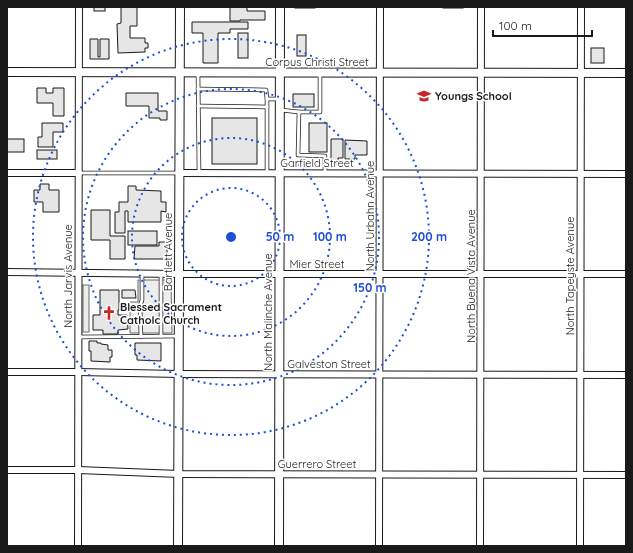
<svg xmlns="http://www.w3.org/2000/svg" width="633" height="553" font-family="Quicksand,sans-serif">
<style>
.parking{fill:#ededed;stroke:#6a6a6a}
.building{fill:#e6e6e6;stroke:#1a1a1a}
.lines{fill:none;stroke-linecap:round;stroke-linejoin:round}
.service-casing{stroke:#1a1a1a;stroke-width:4.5}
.minor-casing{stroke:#1a1a1a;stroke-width:8}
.secondary-casing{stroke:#1a1a1a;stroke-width:10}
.service{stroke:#fff;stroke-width:3}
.minor{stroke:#fff;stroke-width:6}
.secondary{stroke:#fff;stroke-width:8}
.ring{fill:none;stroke:#1d4ed8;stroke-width:2;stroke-dasharray:2 4}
.labels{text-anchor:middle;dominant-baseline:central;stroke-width:3;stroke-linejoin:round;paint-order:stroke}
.street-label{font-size:11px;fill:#1a1a1a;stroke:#fff}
.poi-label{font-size:11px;font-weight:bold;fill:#1a1a1a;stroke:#fff;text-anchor:start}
.centre{fill:#1d4ed8;stroke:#fff;stroke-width:2}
.ring-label{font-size:12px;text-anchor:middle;font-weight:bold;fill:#1d4ed8;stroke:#fff;stroke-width:3;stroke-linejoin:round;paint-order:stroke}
</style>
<rect width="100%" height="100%" fill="#fff"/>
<g class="parking">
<polygon points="138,280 171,280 172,333 130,333 130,302 138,302"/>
<rect x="83" y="285" width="6" height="47"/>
</g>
<g class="building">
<rect x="94" y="7" width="11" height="4"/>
<polygon points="121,7 137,7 137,26 130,26 130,38 145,38 145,43 148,43 148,48 145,48 145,52 118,53 117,24 121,23"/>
<polygon points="230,7 247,7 247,11 265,11 265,20 240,20 240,21 230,21"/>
<rect x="295" y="7" width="20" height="1"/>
<rect x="443" y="7" width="20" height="1"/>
<polygon points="192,22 248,22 248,29 230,29 230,33 218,33 218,63 203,63 203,33 192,33"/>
<rect x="238" y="33" width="10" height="25"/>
<rect x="297" y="35" width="9" height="21"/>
<polygon points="90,39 98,39 98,57 100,57 100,39 109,39 109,59 90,59"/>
<rect x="591" y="48" width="13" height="15"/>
<polygon points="37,88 46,88 46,93 53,93 53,88 64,88 64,116 53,116 53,103 37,103"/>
<polygon points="126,93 158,93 158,111 167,111 167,120 160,120 160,118 149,118 149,106 126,106"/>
<rect x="293" y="94" width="21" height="13"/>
<rect x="212" y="118" width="45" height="46"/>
<polygon points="42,123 63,123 63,132 53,132 53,147 38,147 38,137 42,137"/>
<rect x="309" y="123" width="18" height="29"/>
<rect x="7" y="139" width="17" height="13"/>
<polygon points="331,139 343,139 343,158 338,158 338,164 331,164"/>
<polygon points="345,140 367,141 367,155 355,155 355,159 345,159"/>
<rect x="37" y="150" width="20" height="9"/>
<polygon points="40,184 49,184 49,190 59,190 59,212 43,212 43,202 34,202 34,190 40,190"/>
<polygon points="128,186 136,186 136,190 161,191 161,202 166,202 166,212 161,211 161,222 128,222 128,211 125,211 125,233 115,233 115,212 119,212 119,202 128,202"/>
<polygon points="91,210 110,210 110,236 125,236 125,259 110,259 110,240 91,240"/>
<rect x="128" y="231" width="29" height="14"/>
<polygon points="159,242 167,242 167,259 134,259 135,246 159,246"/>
<polygon points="100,290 119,290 119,310 118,310 118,315 127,315 128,329 118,330 118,334 103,334 103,330 93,330 93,315 100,315"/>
<polygon points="122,290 135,290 136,298 122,298"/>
<polygon points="89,341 97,341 97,343 101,343 101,344 108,345 108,350 112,350 112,357 110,357 110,362 91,361 91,351 89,351"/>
<polygon points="135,343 161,343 161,361 137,360 137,355 135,355"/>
</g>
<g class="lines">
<defs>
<g id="service">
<polyline points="198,72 199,173"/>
<polyline points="198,89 266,90 267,99"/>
<polyline points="198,106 267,107"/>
<polyline points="281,110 299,112 320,112 320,73"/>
<polyline points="299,112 298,155 325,156 325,173"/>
<polyline points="79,173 179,173"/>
<polyline points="267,173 267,99 280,99"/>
<polyline points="161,336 161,274"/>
<polyline points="78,337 179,336"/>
<polyline points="141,337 140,306 142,300 142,273"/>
</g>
<g id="minor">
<polyline points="7,173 79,173"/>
<polyline points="179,173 626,174"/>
<polyline points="7,272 179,274 626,274"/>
<polyline points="7,372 78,372 179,374 626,375"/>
<polyline points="7,470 78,470 179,474 626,475"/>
<polyline points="78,546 79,7"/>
<polyline points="379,546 380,7"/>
<polyline points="480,546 481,7"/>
<polyline points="580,546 581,7"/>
</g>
<g id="secondary">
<polyline points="7,72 626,73"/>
<polyline points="178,546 180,7"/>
<polyline points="279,546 280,7"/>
</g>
</defs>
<use href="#service" class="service-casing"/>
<use href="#minor" class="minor-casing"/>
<use href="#secondary" class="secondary-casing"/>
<use href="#service" class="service"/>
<use href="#minor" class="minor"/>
<use href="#secondary" class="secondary"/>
</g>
<g class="ring">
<circle cx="231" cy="237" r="49"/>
<circle cx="231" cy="237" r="99"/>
<circle cx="231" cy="237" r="148"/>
<circle cx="231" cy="237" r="198"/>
</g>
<defs>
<symbol id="school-bare" viewBox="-9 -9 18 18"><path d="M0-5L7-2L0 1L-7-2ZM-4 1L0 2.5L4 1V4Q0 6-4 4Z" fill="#c62828" stroke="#fff" stroke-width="2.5" paint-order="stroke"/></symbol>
<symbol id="church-bare" viewBox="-9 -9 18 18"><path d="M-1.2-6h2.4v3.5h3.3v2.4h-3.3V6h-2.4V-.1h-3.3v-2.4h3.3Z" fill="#c62828" stroke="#fff" stroke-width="2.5" paint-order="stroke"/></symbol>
</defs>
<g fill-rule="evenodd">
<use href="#school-bare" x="414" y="86" width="20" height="20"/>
<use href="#church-bare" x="99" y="303" width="20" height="20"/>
</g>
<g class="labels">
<g class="street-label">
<text x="317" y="62">Corpus Christi Street</text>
<text x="317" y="163">Garfield Street</text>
<text transform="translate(370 216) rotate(-90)">North Urbahn Avenue</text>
<text transform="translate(168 252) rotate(-90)">Bartlett Avenue</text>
<text x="317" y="264">Mier Street</text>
<text transform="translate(68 276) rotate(-90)">North Jarvis Avenue</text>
<text transform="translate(471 276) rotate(-90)">North Buena Vista Avenue</text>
<text transform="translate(570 276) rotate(-90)">North Tapeyste Avenue</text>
<text transform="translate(268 312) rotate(-90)">North Malinche Avenue</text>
<text x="329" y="364">Galveston Street</text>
<text x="317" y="464">Guerrero Street</text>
</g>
<g class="poi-label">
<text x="435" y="96">Youngs School</text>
<text x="120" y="307">Blessed Sacrament<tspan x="120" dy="13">Catholc Church</tspan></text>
</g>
</g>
<circle cx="231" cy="237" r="6" class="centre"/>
<g class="ring-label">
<text x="280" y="241">50 m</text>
<text x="330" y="241">100 m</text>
<text x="429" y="241">200 m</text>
<text x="370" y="292">150 m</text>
</g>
<rect width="633" height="553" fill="none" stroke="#1a1a1a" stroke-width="16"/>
<path d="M493 30v6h99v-6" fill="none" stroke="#1a1a1a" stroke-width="2"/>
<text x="499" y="30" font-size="12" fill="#1a1a1a" stroke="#ffffff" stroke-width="3" paint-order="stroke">100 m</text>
</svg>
